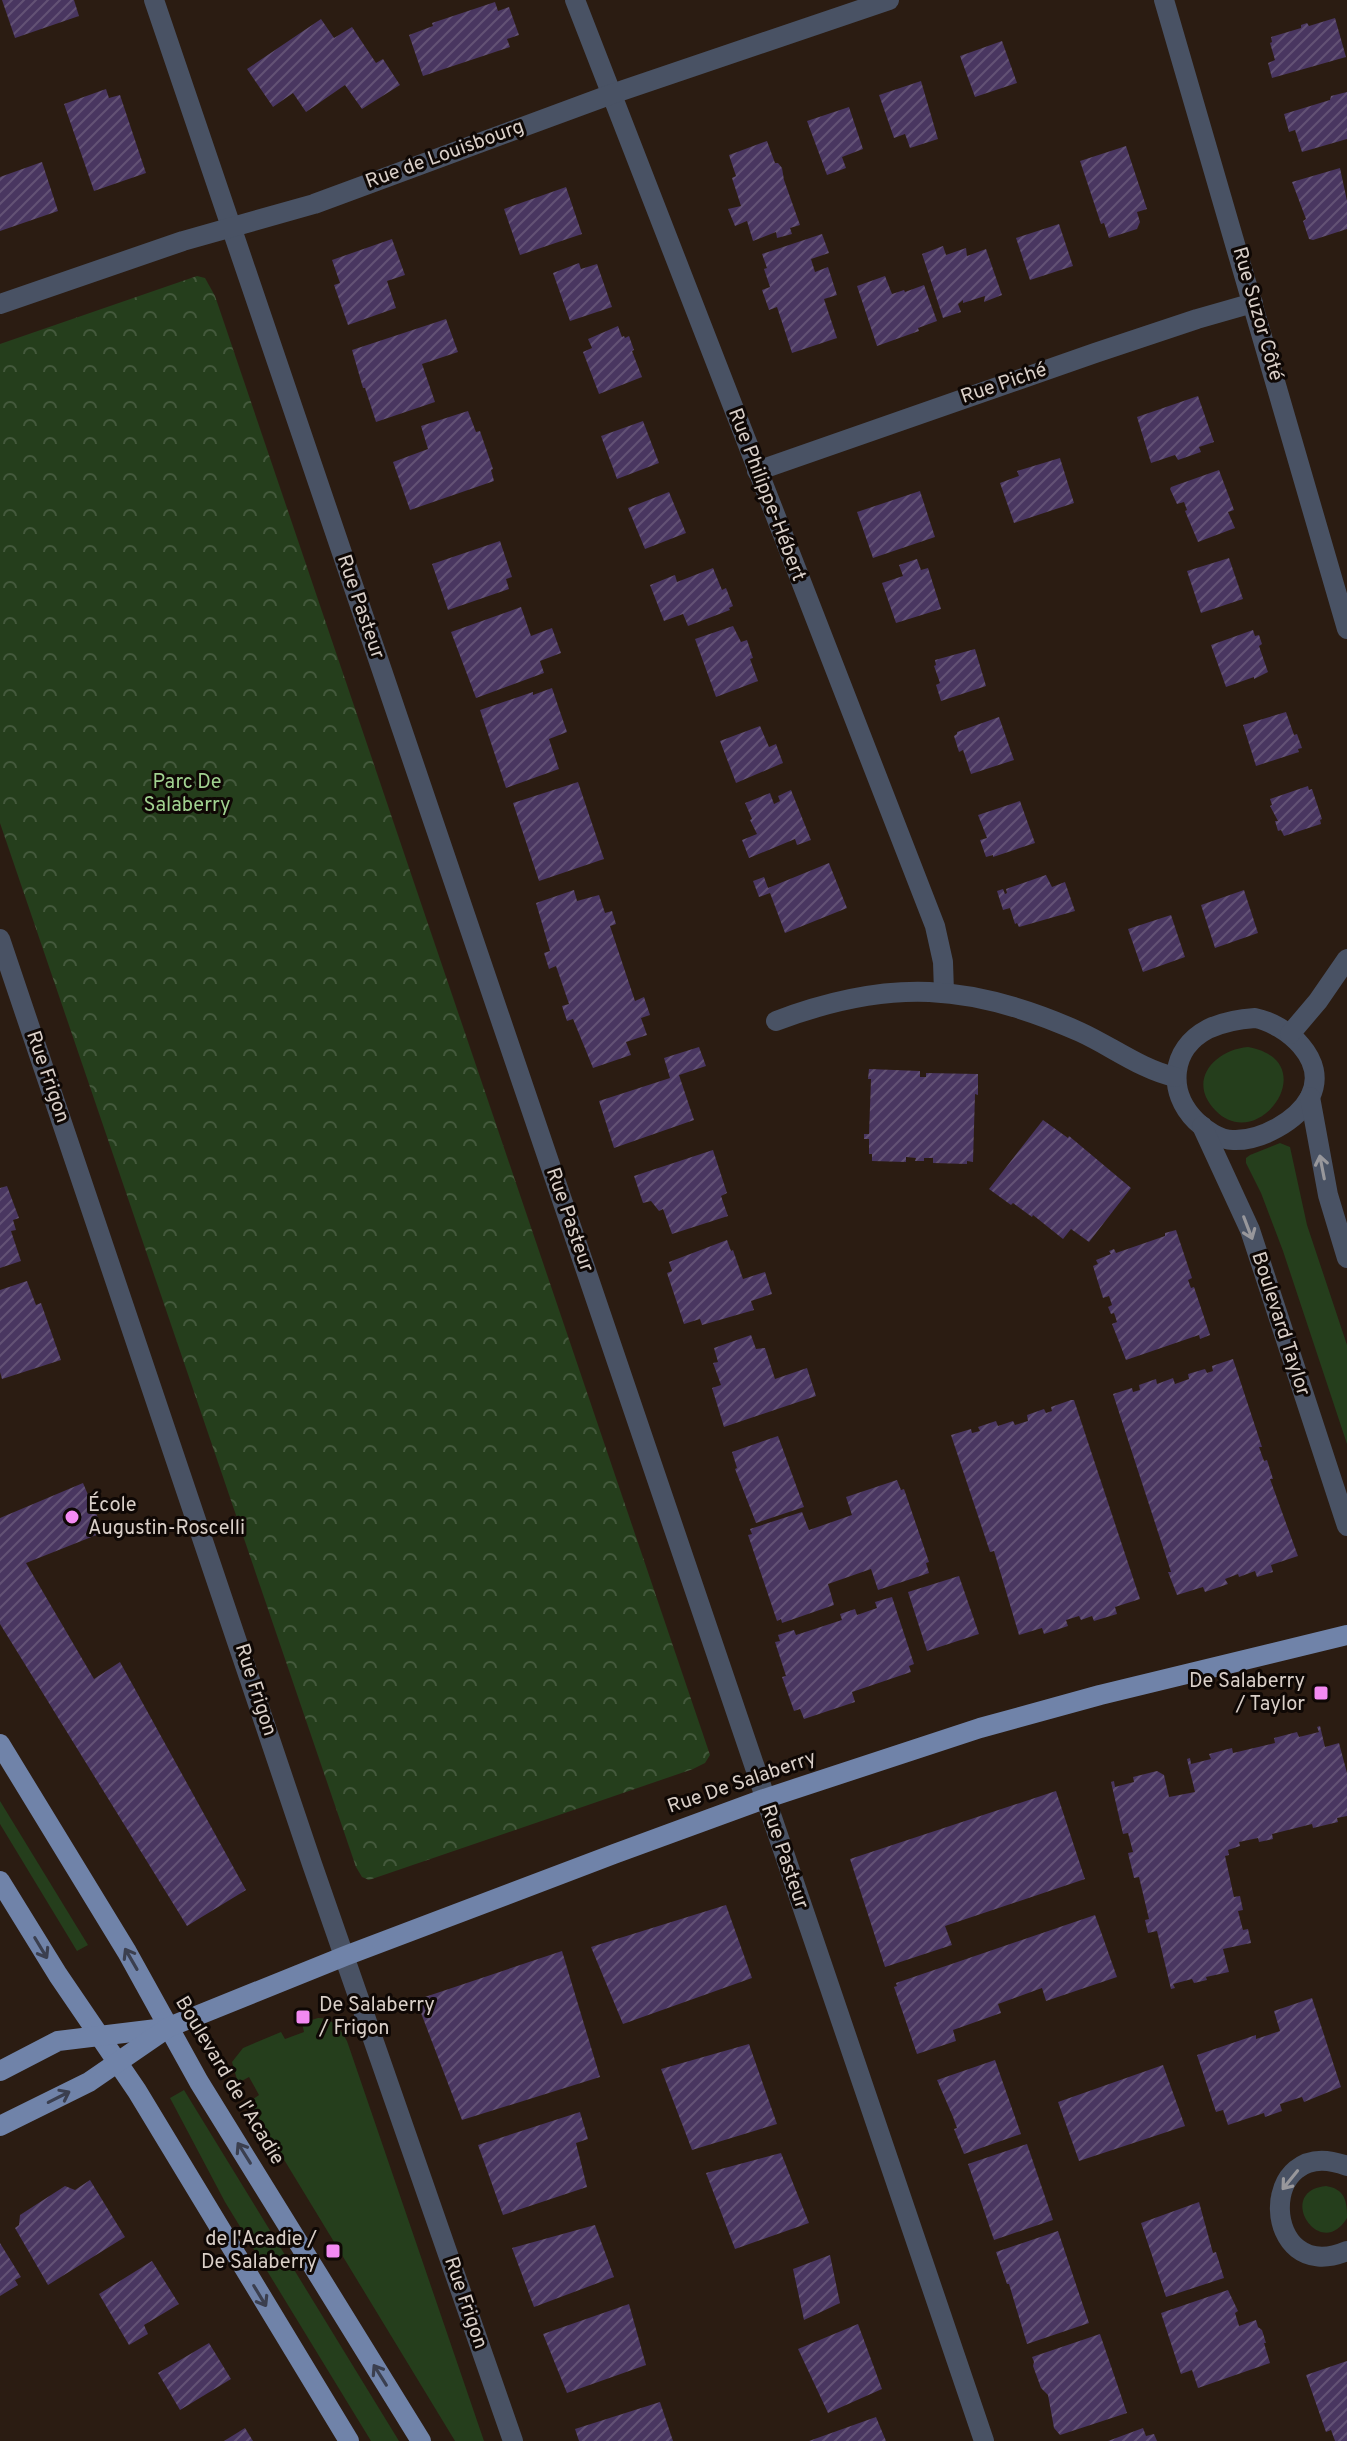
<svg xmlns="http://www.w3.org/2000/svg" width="1347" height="2441" font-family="Overpass,sans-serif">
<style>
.grass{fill:#253e1c}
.park{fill:url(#park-crowns)}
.building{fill:url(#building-hatch)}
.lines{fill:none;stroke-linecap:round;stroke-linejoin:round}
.minor{stroke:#495264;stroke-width:20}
.major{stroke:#7083a9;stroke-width:20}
.oneway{stroke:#98979b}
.oneway2{stroke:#3b3f4f}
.poi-dot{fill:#f38af2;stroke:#0f0805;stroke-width:3}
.labels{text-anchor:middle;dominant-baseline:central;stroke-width:6;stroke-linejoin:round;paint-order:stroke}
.street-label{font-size:20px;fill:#d9cfc8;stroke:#0f0805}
.park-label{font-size:20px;fill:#a1d290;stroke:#0f0805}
.poi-label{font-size:20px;fill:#d9cfc8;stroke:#0f0805;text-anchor:start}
</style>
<defs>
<pattern id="park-crowns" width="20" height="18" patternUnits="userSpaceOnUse" patternTransform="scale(2)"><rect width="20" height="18" fill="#253e1c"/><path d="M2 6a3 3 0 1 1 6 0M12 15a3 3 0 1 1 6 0" fill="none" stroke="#44593c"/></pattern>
<pattern id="building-hatch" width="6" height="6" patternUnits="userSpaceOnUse" patternTransform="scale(2)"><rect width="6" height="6" fill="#493660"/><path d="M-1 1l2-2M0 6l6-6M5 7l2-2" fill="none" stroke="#635275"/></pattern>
</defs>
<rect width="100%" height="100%" fill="#2b1c12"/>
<g class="grass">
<path d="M 1248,1047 C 1326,1061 1258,1156 1215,1110 C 1187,1081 1214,1050 1248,1047 Z"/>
<polygon points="1280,1143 1290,1147 1307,1225 1347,1345 1347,1444 1283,1251 1261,1193 1246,1163 1246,1158 1250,1155"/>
<polygon points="0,1801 88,1945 77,1951 0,1824"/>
<path d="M 318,2018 C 334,2018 340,2029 347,2041 L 484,2441 L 455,2441 L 249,2102 L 259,2095 L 249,2077 L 238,2083 L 232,2062 L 243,2048 L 281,2032 L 285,2039 L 304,2032 L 302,2023 Z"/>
<polygon points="184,2090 399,2441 371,2441 225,2202 170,2098"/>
<path d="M 1326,2186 C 1345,2189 1347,2201 1347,2218 C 1320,2263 1274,2191 1326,2186 Z"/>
</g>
<polygon class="park" points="197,276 205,278 215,296 710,1755 705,1763 693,1769 369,1880 362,1877 356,1867 0,823 0,344"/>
<g class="building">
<polygon points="2,0 74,0 79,16 15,38"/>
<polygon points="495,2 498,11 509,7 519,35 507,39 510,47 423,76 409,35 433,26 432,23"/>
<polygon points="1335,18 1346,57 1272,78 1268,63 1275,60 1270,43 1272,42 1271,37 1301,28 1301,25 1307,23 1309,26"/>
<polygon points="321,19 334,38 352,27 376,63 383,59 400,85 362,109 345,85 306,112 293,93 273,107 247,69"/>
<polygon points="1002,41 1017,83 975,97 960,56"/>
<polygon points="921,81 938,139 910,148 905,134 894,138 879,95"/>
<polygon points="106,89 109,98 120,95 146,173 94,191 64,104"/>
<polygon points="1347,92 1347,139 1302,152 1295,130 1289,132 1284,114 1330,100 1331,96"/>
<polygon points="849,107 863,149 842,157 846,168 827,175 807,121"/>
<polygon points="767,141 775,163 778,163 782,168 784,180 800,225 790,228 792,234 777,238 776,232 753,241 747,221 735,226 728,209 741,206 732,178 736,176 729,155"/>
<polygon points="1126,146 1147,209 1137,212 1140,222 1137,229 1109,238 1104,223 1101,224 1080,161"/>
<polygon points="42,162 58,211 0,231 0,177"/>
<polygon points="1340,168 1347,201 1347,229 1313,240 1309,239 1303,221 1306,219 1292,182"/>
<polygon points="566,187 582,234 520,255 504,209"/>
<polygon points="1059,224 1073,266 1030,280 1016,238"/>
<polygon points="822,234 829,253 811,259 815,272 828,267 837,295 824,299 837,338 792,353 777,307 769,310 762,290 770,287 764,269 767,268 762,254"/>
<polygon points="392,239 405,275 387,281 396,308 348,325 334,285 340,283 332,260"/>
<polygon points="943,246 946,255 966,248 967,256 986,249 1002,295 984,302 985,296 963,303 963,300 958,304 961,312 943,318 922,254"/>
<polygon points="579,263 581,269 597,264 612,307 570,321 553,273"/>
<polygon points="885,276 892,294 904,290 905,292 924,285 937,321 918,328 919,331 877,346 857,286"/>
<polygon points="446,319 458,352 422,364 435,402 376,422 365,388 363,388 352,350"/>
<polygon points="618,326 622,337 624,336 625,338 629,336 634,350 632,351 642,377 599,394 583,352 592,348 588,339"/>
<polygon points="1198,396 1214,442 1199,447 1201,452 1178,460 1175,455 1151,463 1137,417"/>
<polygon points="468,411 476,432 480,431 493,469 491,470 494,481 410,510 393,462 428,449 421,426"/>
<polygon points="643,421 659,463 617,479 601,436"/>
<polygon points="1060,458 1074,503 1014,523 1000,483 1019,476 1017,471"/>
<polygon points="1219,470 1234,510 1228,512 1235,528 1198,542 1185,511 1187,510 1184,502 1177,504 1170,489 1171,487"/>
<polygon points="920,491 935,537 873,558 857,512"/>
<polygon points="669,492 686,533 645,549 628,508"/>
<polygon points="500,541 512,577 506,579 509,589 448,610 432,564"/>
<polygon points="1229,558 1243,599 1201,613 1187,571"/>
<polygon points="917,559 921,570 928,568 941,609 896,623 882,583 903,576 899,565"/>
<polygon points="713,568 722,590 726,588 733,606 729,608 730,610 688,626 683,614 664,621 650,585 675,575 677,582"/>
<polygon points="521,607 531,636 552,628 561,653 540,661 544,673 476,698 451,632"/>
<polygon points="733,626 741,642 747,640 753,658 750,659 758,681 716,697 695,639"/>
<polygon points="1253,630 1255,636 1259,635 1262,644 1259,646 1268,672 1254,679 1254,677 1226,687 1211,645"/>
<polygon points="975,649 986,686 941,701 936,685 940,683 934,666 936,665 935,660"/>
<polygon points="552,688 567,732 549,739 559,769 506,788 480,710 533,692 533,695"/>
<polygon points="1286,712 1294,735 1297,734 1302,748 1298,749 1299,752 1256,766 1243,725"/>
<polygon points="999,717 1014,760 971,774 963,750 959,752 954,736 957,734 957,732"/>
<polygon points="760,726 769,747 776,744 783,763 736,783 720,741"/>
<polygon points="578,782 604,859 539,881 513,803"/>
<polygon points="1308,786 1309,790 1312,789 1322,819 1320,820 1321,824 1284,836 1281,830 1278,831 1275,821 1278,821 1270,806 1272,805 1270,799"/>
<polygon points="791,790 811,840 797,845 795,839 749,858 742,840 757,834 750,820 752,819 745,803 770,793 774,804 780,801 778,796"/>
<polygon points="1020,801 1035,843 993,857 993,855 986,857 980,840 987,838 978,815"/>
<polygon points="829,863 847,908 785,933 770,893 759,897 753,881 764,877 768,888"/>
<polygon points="1046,875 1052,887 1065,882 1075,911 1019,927 1017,923 1015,924 1010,908 1003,910 997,891 1003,889 1005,894 1007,893 1006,889"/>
<polygon points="574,890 577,901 599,895 605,913 612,911 616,924 610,926 635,1001 644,997 650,1015 641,1018 647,1035 626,1042 631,1055 593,1068 573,1019 567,1021 562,1006 569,1004 556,966 549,969 544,953 550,951 536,903"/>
<polygon points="1244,890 1258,933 1215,948 1201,905"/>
<polygon points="1171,915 1185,957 1143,972 1128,929"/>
<polygon points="699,1047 706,1066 679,1075 694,1120 614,1148 599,1101 670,1078 664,1058"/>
<polygon points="869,1069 920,1071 920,1077 926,1077 926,1073 978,1074 978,1095 975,1094 973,1162 967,1161 967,1164 933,1163 933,1158 924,1158 924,1161 915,1161 916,1158 906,1157 906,1162 872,1161 872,1154 869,1154 869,1139 864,1139 864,1134 869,1134 871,1079 868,1079"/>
<polygon points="1043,1120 1068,1138 1069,1136 1131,1188 1089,1242 1071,1229 1063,1239 1033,1215 1032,1217 1013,1203 1011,1205 989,1189"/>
<polygon points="713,1150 727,1193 721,1196 728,1216 672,1234 663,1209 659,1211 651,1201 643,1203 634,1176"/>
<polygon points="7,1186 19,1218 13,1220 16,1230 11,1231 21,1261 0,1268 0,1188"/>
<polygon points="1176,1230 1192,1278 1188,1280 1191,1288 1194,1287 1210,1335 1200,1339 1199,1335 1126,1360 1112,1324 1117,1322 1114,1313 1111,1314 1108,1307 1112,1305 1109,1296 1103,1298 1093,1266 1098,1264 1096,1260 1111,1254 1109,1251 1114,1249 1116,1253 1165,1236 1165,1233"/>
<polygon points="727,1240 731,1251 733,1250 743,1279 765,1272 772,1294 751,1301 754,1310 702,1325 700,1319 684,1324 667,1273 672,1271 669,1262"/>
<polygon points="27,1281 36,1305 41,1303 61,1360 2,1379 0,1372 0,1290"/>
<polygon points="751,1335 756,1349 765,1348 775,1379 807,1368 816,1396 724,1427 712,1388 721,1385 713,1363 718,1362 714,1348"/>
<polygon points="1233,1359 1262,1447 1259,1447 1264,1461 1267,1460 1273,1479 1270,1479 1298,1556 1271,1565 1273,1572 1257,1577 1255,1571 1239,1577 1238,1574 1225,1579 1228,1584 1205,1592 1203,1587 1177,1595 1168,1572 1171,1572 1113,1394 1132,1388 1133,1392 1140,1390 1139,1385 1156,1379 1157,1384 1173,1378 1175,1384 1189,1379 1188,1374 1205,1369 1207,1373 1213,1371 1212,1366"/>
<polygon points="1071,1400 1074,1400 1140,1599 1115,1607 1117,1614 1094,1621 1092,1616 1081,1620 1079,1616 1066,1620 1068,1626 1044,1634 1042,1628 1019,1635 994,1551 990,1552 951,1435 971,1429 972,1433 980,1431 978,1427 996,1421 998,1426 1013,1421 1015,1425 1028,1421 1027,1415 1044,1409 1046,1413 1052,1411 1051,1407"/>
<polygon points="778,1436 804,1507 756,1523 735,1469 737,1468 732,1452"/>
<polygon points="897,1480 901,1490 904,1489 929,1562 926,1563 929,1573 878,1590 871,1569 828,1584 834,1605 782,1623 781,1619 777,1621 748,1535 752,1534 750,1529 802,1512 809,1530 852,1515 846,1497"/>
<polygon points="83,1483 104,1532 26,1563 94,1679 120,1662 246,1890 187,1926 0,1624 0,1518"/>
<polygon points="959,1576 979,1634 927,1651 908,1592"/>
<polygon points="892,1597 914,1664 909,1666 911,1672 852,1692 855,1702 804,1719 800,1709 794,1711 782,1677 786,1676 775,1642 780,1641 778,1635 794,1630 796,1635 842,1620 840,1614 855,1609 857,1615 877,1608 875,1602"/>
<polygon points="1320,1726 1325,1747 1339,1743 1347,1773 1347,1816 1337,1818 1338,1822 1313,1828 1312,1824 1272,1834 1273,1839 1259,1842 1258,1838 1239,1842 1240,1846 1228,1850 1229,1855 1225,1856 1234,1897 1240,1896 1243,1910 1238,1911 1243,1930 1248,1929 1251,1943 1223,1949 1229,1972 1206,1977 1207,1980 1194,1983 1192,1979 1173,1984 1175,1988 1171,1989 1157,1931 1148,1933 1145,1920 1149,1919 1139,1877 1134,1878 1128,1853 1133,1852 1128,1833 1123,1834 1111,1782 1114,1781 1115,1787 1134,1782 1133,1777 1157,1771 1164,1775 1169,1797 1195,1792 1187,1759 1190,1758 1191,1764 1211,1759 1209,1754 1232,1748 1233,1753 1275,1743 1274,1738 1297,1732 1299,1737 1319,1732 1317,1727"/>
<polygon points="1056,1791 1085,1879 945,1926 952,1945 885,1967 850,1859"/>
<polygon points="726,1905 752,1978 623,2024 591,1947"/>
<polygon points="1095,1915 1117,1977 1046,2001 1042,1988 998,2004 1001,2013 953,2030 956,2041 917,2054 894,1987 897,1986 896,1983"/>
<polygon points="562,1951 600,2077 462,2120 416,2000"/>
<polygon points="1312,1998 1341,2087 1304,2102 1302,2097 1280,2104 1282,2111 1265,2117 1264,2113 1228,2125 1223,2110 1216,2112 1197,2055 1256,2035 1256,2039 1280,2031 1274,2011"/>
<polygon points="749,2044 777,2124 692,2150 661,2069"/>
<polygon points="995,2060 1021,2134 964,2154 954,2129 957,2128 953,2117 937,2080"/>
<polygon points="1163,2065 1185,2126 1079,2161 1058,2102"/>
<polygon points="580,2112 588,2139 576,2143 587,2187 503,2215 478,2145"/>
<polygon points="1027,2144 1053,2220 994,2240 968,2164"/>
<polygon points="781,2153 809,2223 735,2249 706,2173"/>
<polygon points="90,2180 125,2237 48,2285 15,2228 19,2225 20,2215 65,2186 75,2190"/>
<polygon points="1199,2202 1213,2253 1216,2252 1224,2278 1166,2297 1141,2223"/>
<polygon points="595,2225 614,2277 534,2307 512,2248"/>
<polygon points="1058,2231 1089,2323 1027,2344 1009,2284 1007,2284 996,2252"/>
<polygon points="0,2243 21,2277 15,2280 18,2285 0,2296"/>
<polygon points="830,2255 840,2303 804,2320 793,2269"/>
<polygon points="152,2261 179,2304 144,2325 148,2334 129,2345 99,2294"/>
<polygon points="1228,2290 1238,2311 1235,2313 1239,2326 1256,2320 1258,2327 1262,2330 1266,2343 1264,2343 1270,2363 1198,2388 1192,2370 1181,2374 1161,2313"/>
<polygon points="629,2304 646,2365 567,2393 543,2334"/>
<polygon points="858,2324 882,2389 828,2413 798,2349"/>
<polygon points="1100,2334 1127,2413 1060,2435 1054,2428 1048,2395 1041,2388 1033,2366 1034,2362 1032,2357"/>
<polygon points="209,2343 231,2379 180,2410 158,2373"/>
<polygon points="1347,2361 1347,2441 1335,2441 1331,2430 1326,2432 1306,2375"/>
<polygon points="660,2402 673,2441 579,2441 575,2429"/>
<polygon points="876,2417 886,2441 809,2441"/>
<polygon points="245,2428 253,2441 224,2441"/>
<polygon points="1143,2428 1146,2436 1154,2434 1157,2441 1108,2441"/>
</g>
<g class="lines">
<g class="minor">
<polyline points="154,0 984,2441"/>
<polyline points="575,0 935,926 943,962 944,992"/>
<polyline points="1164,0 1347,629"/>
<polyline points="0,304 183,241 314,204 612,94 889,0"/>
<polyline points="757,471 1095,353 1197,319 1253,303"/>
<polyline points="0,939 312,1864 513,2441"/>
<path d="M 1255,1018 C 1286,1024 1329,1060 1310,1097 C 1297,1121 1261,1141 1233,1140 C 1220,1140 1205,1130 1196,1121 C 1167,1092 1170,1049 1208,1029 C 1223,1022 1239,1019 1255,1018 Z"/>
<path d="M 776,1021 C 889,978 971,983 1080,1032 C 1111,1046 1142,1070 1175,1077"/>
<polyline points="1290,1034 1318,1001 1347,959"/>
<polyline points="1310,1097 1328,1195 1347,1258"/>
<polyline points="1202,1126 1250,1230 1347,1526"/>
<path d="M 1347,2166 C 1255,2131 1260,2288 1347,2251"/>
</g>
<g class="major">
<polyline points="0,1744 127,1952 199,2082 421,2441"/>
<polyline points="0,1881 58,1975 137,2091 349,2441"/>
<polyline points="0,2071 58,2041 165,2028"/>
<polyline points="0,2126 89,2082 169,2027 345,1956 614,1854 764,1799 980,1728 1100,1695 1347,1635"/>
</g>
</g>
<defs><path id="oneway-shaft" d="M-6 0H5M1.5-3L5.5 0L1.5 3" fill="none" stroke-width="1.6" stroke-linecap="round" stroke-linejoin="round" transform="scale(2)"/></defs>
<g class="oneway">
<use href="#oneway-shaft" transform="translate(1322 1167) rotate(-101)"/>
<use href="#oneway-shaft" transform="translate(1248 1228) rotate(69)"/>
<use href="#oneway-shaft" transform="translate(1290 2180) rotate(129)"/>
</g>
<g class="oneway2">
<use href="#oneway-shaft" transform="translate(41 1948) rotate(59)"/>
<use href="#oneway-shaft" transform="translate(131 1959) rotate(-120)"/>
<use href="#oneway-shaft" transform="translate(59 2097) rotate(-27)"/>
<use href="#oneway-shaft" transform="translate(244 2153) rotate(-122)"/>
<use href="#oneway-shaft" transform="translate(260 2296) rotate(59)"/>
<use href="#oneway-shaft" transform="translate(380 2375) rotate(-122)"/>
</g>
<g class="poi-dot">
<circle cx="72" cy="1517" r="8"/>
<rect x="1313" y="1685" width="16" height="16" rx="4"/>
<rect x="295" y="2009" width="16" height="16" rx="4"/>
<rect x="325" y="2243" width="16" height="16" rx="4"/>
</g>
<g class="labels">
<g class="street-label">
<text transform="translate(445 155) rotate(-20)">Rue de Louisbourg</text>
<text transform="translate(1257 314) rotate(74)">Rue Suzor Côté</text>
<text transform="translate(1004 384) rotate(-19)">Rue Piché</text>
<text transform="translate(766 495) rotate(69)">Rue Philippe-Hébert</text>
<text transform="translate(360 607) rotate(71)">Rue Pasteur</text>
<text transform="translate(47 1077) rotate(71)">Rue Frigon</text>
<text transform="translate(569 1220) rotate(71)">Rue Pasteur</text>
<text transform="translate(1280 1324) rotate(72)">Boulevard Taylor</text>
<text transform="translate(255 1690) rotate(72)">Rue Frigon</text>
<text transform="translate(742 1783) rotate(-19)">Rue De Salaberry</text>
<text transform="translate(784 1857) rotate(71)">Rue Pasteur</text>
<text transform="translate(229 2081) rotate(59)">Boulevard de l'Acadie</text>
<text transform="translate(465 2303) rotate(71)">Rue Frigon</text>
</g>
<g class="park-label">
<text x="187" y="783">Parc De<tspan x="187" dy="23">Salaberry</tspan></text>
</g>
<g class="poi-label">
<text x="88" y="1506">École<tspan x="88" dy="23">Augustin-Roscelli</tspan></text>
<text x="1305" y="1682" text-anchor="end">De Salaberry<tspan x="1305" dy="23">/ Taylor</tspan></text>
<text x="319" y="2006">De Salaberry<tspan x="319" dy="23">/ Frigon</tspan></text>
<text x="317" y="2240" text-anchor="end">de l'Acadie /<tspan x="317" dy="23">De Salaberry</tspan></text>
</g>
</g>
</svg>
